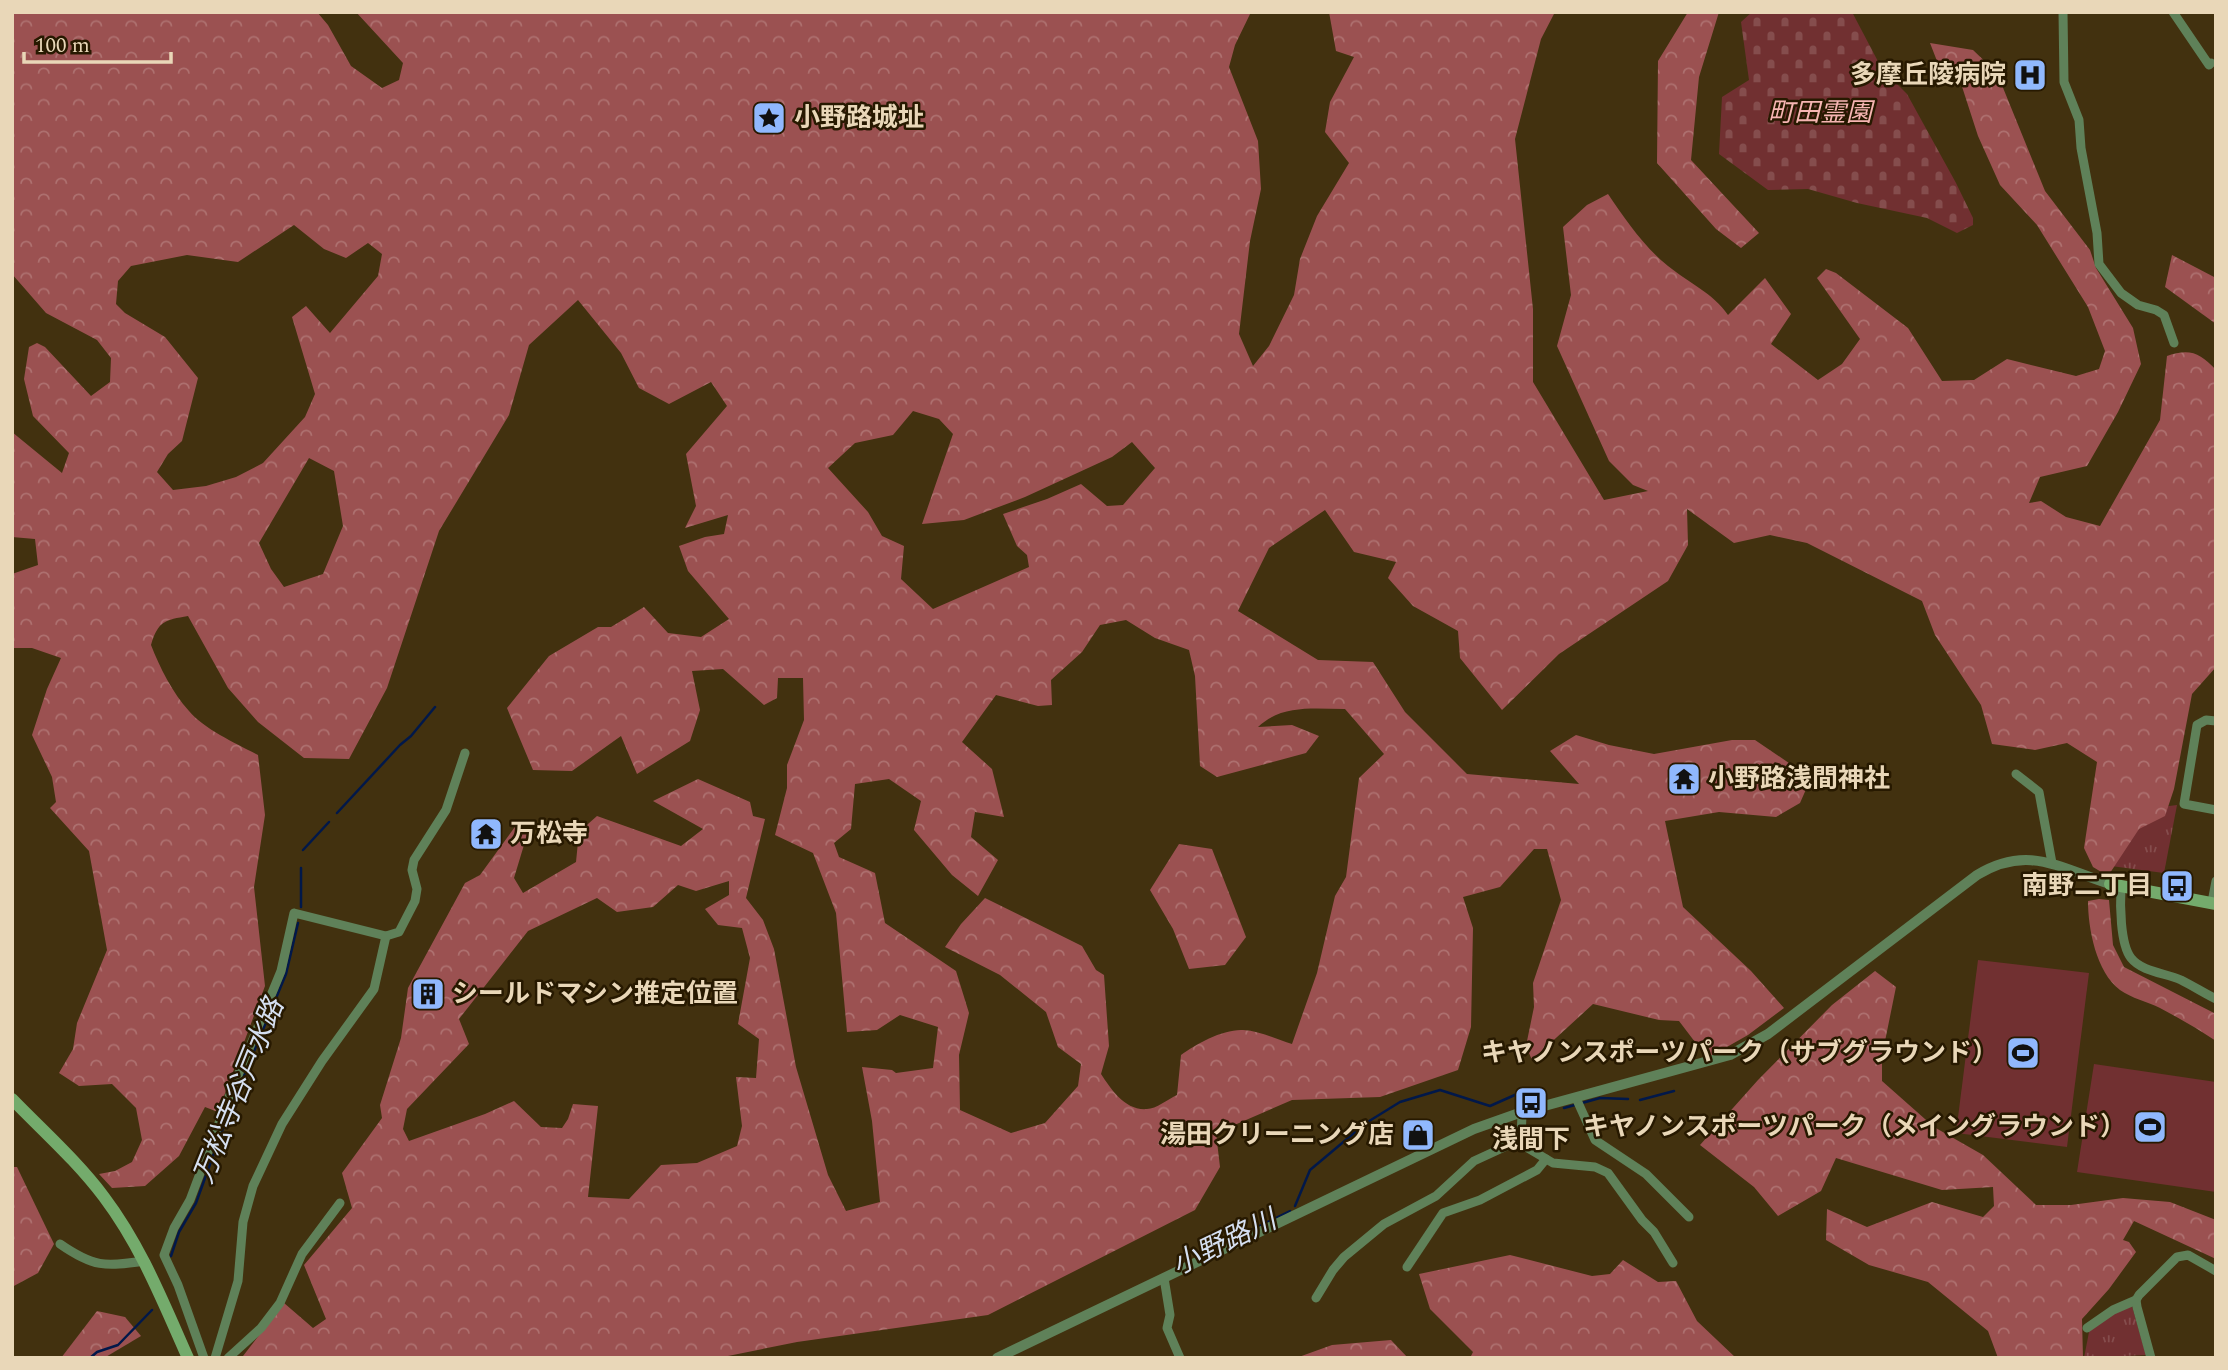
<svg xmlns="http://www.w3.org/2000/svg" width="2228" height="1370" font-family="Spectral,'Noto Sans JP',serif">
<style>
.grass{fill:url(#grass-tufts)}
.forest{fill:url(#forest-crowns);fill-rule:evenodd}
.cemetery{fill:url(#cemetery-stones)}
.garden{fill:#713031}
.lines{fill:none;stroke-linecap:round;stroke-linejoin:round}
.stream{stroke:#01184a;stroke-width:2.5}
.minor{stroke:#5f8159;stroke-width:9}
.tertiary{stroke:#5f8159;stroke-width:10}
.secondary{stroke:#74ab6c;stroke-width:12}
.labels{text-anchor:middle;dominant-baseline:central;stroke-width:5;stroke-linejoin:round;paint-order:stroke}
.poi-label{font-size:26px;font-weight:bold;fill:#e9d7b8;stroke:#271900;text-anchor:end}
.park-label{font-size:26px;font-style:italic;fill:#f6b5b2;stroke:#271900}
.water-label{font-size:28px;font-style:italic;fill:#d5dff0;stroke:#271900}
</style>
<defs>
<pattern id="grass-tufts" width="24" height="20" patternUnits="userSpaceOnUse" patternTransform="scale(1.75)"><rect width="24" height="20" fill="#713031"/><path d="M3 7l-1-3M5 7V3M7 7l1-3M15 17l-1-3M17 17v-4M19 17l1-3" fill="none" stroke="#854d4d"/></pattern>
<pattern id="forest-crowns" width="20" height="18" patternUnits="userSpaceOnUse" patternTransform="scale(1.75)"><rect width="20" height="18" fill="#9b5151"/><path d="M2 6a3 3 0 1 1 6 0M12 15a3 3 0 1 1 6 0" fill="none" stroke="#ae7170"/></pattern>
<pattern id="cemetery-stones" width="16" height="16" patternUnits="userSpaceOnUse" patternTransform="scale(1.75)"><rect width="16" height="16" fill="#713031"/><path d="M2 7V4a2 2 0 0 1 4 0v3zM10 15v-3a2 2 0 0 1 4 0v3z" fill="#854d4d"/></pattern>
</defs>
<rect width="100%" height="100%" fill="#42310f"/>
<g class="grass">
<polygon points="2177,805 2164,873 2111,866 2154,808"/>
<polygon points="2132,1306 2146,1355 2084,1358 2090,1327 2102,1319"/>
</g>
<g class="forest">
<path d="M 12,12 L 317,12 L 328,25 L 351,66 L 382,88 L 399,80 L 403,63 L 356,12 L 1251,12 L 1235,45 L 1229,67 L 1258,141 L 1261,189 L 1250,241 L 1239,334 L 1253,366 L 1269,346 L 1294,295 L 1300,259 L 1317,216 L 1349,163 L 1325,132 L 1330,102 L 1354,57 L 1336,51 L 1329,12 L 1555,12 L 1541,39 L 1515,139 L 1533,309 L 1533,382 L 1604,500 L 1648,491 L 1633,485 L 1609,461 L 1557,346 L 1571,295 L 1563,227 L 1587,205 L 1608,194 C 1625,219 1644,247 1668,266 C 1689,283 1713,293 1728,315 L 1765,278 L 1791,314 L 1771,344 L 1818,380 L 1842,364 L 1860,339 L 1817,278 L 1826,269 L 1836,273 L 1908,328 L 1942,381 L 1974,380 L 2007,359 L 2076,376 L 2099,369 L 2105,351 L 2088,307 L 2037,225 L 2000,185 L 1978,136 L 1955,65 L 1937,61 L 1930,43 L 1973,50 L 1997,73 L 2045,191 L 2090,250 L 2096,268 L 2133,328 L 2141,364 L 2118,412 L 2087,466 L 2040,477 L 2029,503 L 2041,501 L 2066,517 L 2100,526 L 2160,420 L 2167,356 C 2190,348 2200,353 2216,370 L 2216,667 L 2192,694 L 2174,789 L 2165,816 L 2139,829 L 2108,876 L 2093,867 L 2084,848 L 2097,762 L 2067,743 L 2035,750 L 1992,744 L 1981,705 L 1935,635 L 1922,601 L 1807,543 L 1770,535 L 1734,543 L 1687,509 L 1688,545 L 1668,581 L 1559,654 L 1502,710 L 1460,658 L 1458,631 L 1413,606 L 1388,578 L 1396,562 L 1354,552 L 1325,510 L 1269,548 L 1238,611 L 1318,660 L 1373,662 L 1405,712 L 1467,774 L 1579,784 L 1550,751 L 1576,735 L 1609,745 L 1654,754 L 1732,740 L 1755,740 L 1811,778 L 1800,803 L 1776,817 L 1719,812 L 1665,821 L 1683,907 L 1751,971 L 1784,1008 L 1748,1035 L 1711,1056 L 1695,1042 L 1679,1021 L 1659,1020 L 1593,1004 L 1532,1060 L 1526,1046 L 1534,1007 L 1533,983 L 1561,900 L 1547,849 L 1534,849 L 1500,887 L 1463,897 L 1473,928 L 1471,1027 L 1458,1070 L 1380,1097 L 1292,1100 L 1216,1133 L 1220,1167 L 1195,1210 L 988,1315 L 797,1342 L 718,1358 L 245,1358 L 243,1356 L 284,1303 L 313,1328 L 326,1319 L 304,1265 L 352,1208 L 342,1173 L 382,1118 L 380,1105 L 401,1038 L 408,988 L 465,883 L 480,875 L 517,824 L 530,825 L 514,878 L 523,893 L 576,862 L 579,832 L 597,816 L 681,846 L 703,829 L 653,801 L 698,779 L 750,802 L 753,816 L 765,819 L 746,898 L 763,920 L 774,949 L 796,1067 L 828,1175 L 846,1211 L 880,1202 L 872,1121 L 862,1067 L 892,1070 L 896,1073 L 933,1068 L 938,1027 L 900,1015 L 877,1030 L 847,1032 L 836,913 L 813,853 L 775,835 L 787,788 L 787,765 L 804,720 L 803,678 L 778,678 L 777,698 L 764,705 L 723,669 L 692,671 L 700,710 L 690,741 L 637,774 L 621,736 L 572,771 L 533,770 L 507,708 L 549,656 L 598,627 L 611,627 L 644,607 L 668,633 L 701,637 L 729,619 L 688,571 L 679,546 L 705,537 L 724,534 L 728,515 L 685,528 L 696,506 L 686,454 L 727,406 L 711,382 L 669,404 L 639,388 L 621,353 L 578,300 L 529,345 L 509,415 L 439,531 L 387,688 L 349,759 L 304,758 L 258,722 L 228,688 L 188,616 C 165,620 158,621 151,645 C 160,668 172,692 189,711 C 204,729 237,744 258,755 L 265,815 L 254,887 L 265,986 L 218,1112 L 205,1107 L 179,1156 L 145,1186 L 112,1188 L 99,1174 L 115,1171 L 132,1162 L 142,1140 L 136,1108 L 112,1084 L 79,1086 L 59,1073 L 73,1049 L 77,1023 L 107,950 L 89,851 L 50,808 L 56,802 L 52,777 L 32,735 L 47,689 L 61,658 L 32,648 L 12,648 L 12,574 L 38,565 L 35,539 L 12,537 L 12,432 L 62,473 L 69,453 L 33,416 L 24,379 L 29,347 L 37,343 L 45,347 L 91,396 L 110,382 L 111,358 L 97,340 L 46,313 L 12,274 ZM 294,225 L 324,249 L 346,258 L 368,243 L 382,254 L 378,276 L 330,333 L 306,306 L 292,317 L 315,394 L 305,417 L 263,463 L 236,477 L 206,486 L 173,490 L 157,472 L 168,454 L 182,441 L 198,378 L 165,337 L 125,313 L 116,304 L 118,281 L 131,266 L 187,255 L 238,262 ZM 913,411 L 939,419 L 953,434 L 922,524 L 964,520 L 1025,497 L 1112,457 L 1132,442 L 1155,468 L 1123,505 L 1107,506 L 1081,484 L 1047,499 L 1003,514 L 1017,546 L 1027,555 L 1029,567 L 933,609 L 901,579 L 904,546 L 882,536 L 868,512 L 828,468 L 855,443 L 893,435 ZM 309,458 L 334,471 L 343,526 L 323,574 L 284,587 L 271,569 L 259,543 ZM 1126,620 L 1155,638 L 1189,650 L 1195,676 L 1200,766 L 1217,777 L 1306,753 L 1319,736 L 1292,725 L 1258,727 C 1282,704 1314,709 1345,709 L 1384,754 L 1359,778 L 1346,877 L 1335,896 L 1317,973 L 1292,1044 C 1276,1039 1260,1031 1243,1030 C 1223,1029 1196,1044 1181,1055 L 1177,1095 C 1168,1099 1156,1109 1147,1109 C 1125,1111 1111,1089 1101,1074 L 1109,1046 L 1104,975 L 1096,970 L 1082,946 L 985,898 L 961,924 L 945,947 L 1000,975 L 1046,1012 L 1058,1047 L 1081,1064 L 1078,1086 L 1045,1123 L 1011,1133 L 960,1110 L 959,1055 L 969,1013 L 956,971 L 885,923 L 875,873 L 839,857 L 834,843 L 851,829 L 855,784 L 889,779 L 921,801 L 914,830 L 952,875 L 978,896 L 998,860 L 971,837 L 975,812 L 1004,817 L 992,769 L 962,742 L 996,695 L 1038,706 L 1052,705 L 1051,680 L 1082,652 L 1100,625 ZM 729,881 L 729,895 L 705,909 L 718,925 L 742,928 L 750,958 L 738,1024 L 759,1039 L 756,1078 L 736,1077 L 742,1126 L 737,1146 L 697,1163 L 661,1165 L 629,1199 L 588,1197 L 598,1106 L 573,1104 L 568,1119 L 562,1128 L 541,1127 L 514,1101 L 485,1114 L 409,1141 L 403,1129 L 407,1109 L 469,1044 L 459,1019 L 528,931 L 597,898 L 617,912 L 653,907 L 678,885 L 696,891 Z"/>
<polygon points="1688,12 1719,12 1699,77 1691,160 1759,233 1741,248 1716,229 1657,163 1658,61"/>
<polygon points="2172,255 2216,278 2216,324 2165,287"/>
<polygon points="1179,844 1212,849 1246,937 1225,965 1189,969 1173,929 1150,890"/>
<path d="M 2099,899 L 2109,900 L 2113,945 L 2124,967 L 2216,1014 L 2216,1041 C 2198,1029 2179,1018 2160,1008 C 2148,1002 2131,998 2120,990 C 2096,972 2088,928 2088,901 Z"/>
<polygon points="1875,971 1896,987 1882,1056 1882,1081 1934,1127 1983,1155 2036,1205 2071,1205 2123,1198 2170,1202 2216,1220 2216,1259 2134,1221 2123,1240 2129,1242 2136,1252 2109,1289 2082,1319 2083,1358 1998,1358 1988,1331 1928,1282 1869,1265 1826,1240 1827,1209 1867,1227 1932,1202 1983,1217 1994,1206 1993,1187 1942,1190 1836,1158 1821,1191 1778,1216 1754,1187 1700,1145 1758,1080 1832,1005"/>
<polygon points="12,1167 17,1167 54,1244 38,1273 12,1287"/>
<polygon points="1510,1255 1592,1276 1610,1274 1623,1260 1658,1282 1676,1281 1697,1321 1736,1358 1470,1358 1473,1352 1430,1309 1419,1274"/>
<polygon points="97,1311 125,1317 141,1336 104,1358 61,1358"/>
<polygon points="1391,1340 1408,1358 1296,1358 1332,1345"/>
</g>
<polygon class="cemetery" points="1752,12 1852,12 1882,69 1907,94 1956,183 1973,218 1973,225 1957,233 1927,218 1857,203 1808,189 1768,190 1719,154 1722,97 1749,80 1741,22"/>
<g class="garden">
<polygon points="1978,960 2089,973 2067,1147 1956,1133"/>
<polygon points="2094,1064 2216,1082 2216,1192 2077,1172"/>
</g>
<g class="lines">
<g class="stream">
<polyline points="337,813 400,745 411,736 435,707"/>
<polyline points="303,850 329,822"/>
<polyline points="301,868 301,907"/>
<polyline points="1640,1100 1674,1091"/>
<polyline points="1564,1108 1600,1098 1628,1099"/>
<polyline points="1295,1206 1310,1170 1366,1123 1400,1102 1440,1090 1490,1106 1517,1094 1521,1096"/>
<polyline points="1211,1250 1290,1211"/>
<polyline points="171,1256 179,1232 196,1203 230,1109 286,974 298,923"/>
<polyline points="90,1358 97,1352 118,1345 152,1310"/>
</g>
<g class="minor">
<polyline points="2063,12 2064,82 2079,120 2081,148 2097,233 2099,264 2121,293 2138,305 2156,310 2164,315 2174,343"/>
<polyline points="2173,12 2209,65 2211,63"/>
<polyline points="2216,721 2206,720 2197,725 2184,804 2216,810"/>
<polyline points="2016,774 2039,792 2052,863"/>
<path d="M 2121,887 C 2120,904 2120,944 2131,958 C 2142,972 2166,973 2181,980 C 2193,986 2204,993 2216,999"/>
<polyline points="2212,902 2216,881"/>
<polyline points="1576,1098 1595,1140 1646,1174 1689,1217"/>
<polyline points="1522,1112 1521,1144 1553,1163 1595,1167 1608,1173 1642,1220 1654,1232 1673,1263"/>
<path d="M 60,1244 C 93,1267 105,1267 144,1261"/>
<polyline points="1407,1267 1443,1213 1480,1200 1537,1170 1546,1159"/>
<polyline points="1164,1278 1170,1315 1167,1328 1180,1358"/>
<polyline points="1316,1298 1333,1270 1344,1257 1384,1224 1436,1196 1474,1161 1511,1144 1521,1144"/>
<polyline points="2087,1328 2113,1310 2136,1300"/>
<polyline points="204,1358 178,1285 164,1255 174,1228 190,1200 225,1107 281,971 294,913 386,936 399,932 415,901 417,889 412,870 414,860 446,810 465,753"/>
<polyline points="215,1358 238,1281 243,1222 253,1186 282,1124 322,1061 374,989 386,936"/>
<polyline points="228,1358 261,1328 280,1303 302,1254 340,1203"/>
<polyline points="2151,1358 2137,1307 2136,1300 2139,1295 2177,1257 2188,1255 2216,1271"/>
</g>
<path class="tertiary" d="M 997,1358 L 1474,1129 L 1522,1112 L 1730,1055 L 1768,1034 L 1977,875 C 2028,844 2059,868 2110,884"/>
<g class="secondary">
<polyline points="2110,884 2216,904"/>
<path d="M 12,1099 C 43,1131 77,1161 104,1197 C 141,1246 163,1302 188,1358"/>
</g>
</g>
<defs>
<symbol id="hospital-square" viewBox="-11 -11 22 22"><rect x="-9" y="-9" width="18" height="18" rx="4" fill="#90b8fd" stroke="#271900"/><path d="M-5-5h3v3.5h4V-5h3V5h-3V1.5h-4V5h-3Z" fill="#111"/></symbol>
<symbol id="sight-square" viewBox="-11 -11 22 22"><rect x="-9" y="-9" width="18" height="18" rx="4" fill="#90b8fd" stroke="#271900"/><path d="M0-6L1.8-2.2L6-1.7L2.9 1.2L3.7 5.4L0 3.3L-3.7 5.4L-2.9 1.2L-6-1.7L-1.8-2.2Z" fill="#111"/></symbol>
<symbol id="temple-square" viewBox="-11 -11 22 22"><rect x="-9" y="-9" width="18" height="18" rx="4" fill="#90b8fd" stroke="#271900"/><path d="M0-6L5-2H3V0L6.5 2.5H4V6H1.5V3h-3V6H-4V2.5H-6.5L-3 0V-2H-5Z" fill="#111"/></symbol>
<symbol id="bus-square" viewBox="-11 -11 22 22"><rect x="-9" y="-9" width="18" height="18" rx="4" fill="#90b8fd" stroke="#271900"/><path d="M-5-6H5V4H4V6H2V4H-2V6H-4V4H-5ZM-3.5-4V0h7V-4ZM-3.5 1.2v1.5H-2V1.2ZM2 1.2v1.5H3.5V1.2Z" fill="#111"/></symbol>
<symbol id="building-square" viewBox="-11 -11 22 22"><rect x="-9" y="-9" width="18" height="18" rx="4" fill="#90b8fd" stroke="#271900"/><path d="M-4-6H4V6H1V3H-1V6H-4ZM-2.5-4.3h1.7v1.8h-1.7ZM.8-4.3h1.7v1.8H.8ZM-2.5-1h1.7V.8h-1.7ZM.8-1h1.7V.8H.8Z" fill="#111"/></symbol>
<symbol id="stadium-square" viewBox="-11 -11 22 22"><rect x="-9" y="-9" width="18" height="18" rx="4" fill="#90b8fd" stroke="#271900"/><path d="M0-5a6.5 5 0 1 0 0 10a6.5 5 0 1 0 0-10ZM-3.5-1.8h7v3.6h-7Z" fill="#111"/></symbol>
<symbol id="shop-square" viewBox="-11 -11 22 22"><rect x="-9" y="-9" width="18" height="18" rx="4" fill="#90b8fd" stroke="#271900"/><path d="M-5-2.5h2.3a2.7 3.5 0 0 1 5.4 0H5L5.5 6h-11ZM-1.5-2.5h3a1.5 2.3 0 0 0-3 0Z" fill="#111"/></symbol>
</defs>
<g fill-rule="evenodd">
<use href="#hospital-square" x="2011" y="56" width="38" height="38"/>
<use href="#sight-square" x="750" y="99" width="38" height="38"/>
<use href="#temple-square" x="1665" y="760" width="38" height="38"/>
<use href="#temple-square" x="467" y="815" width="38" height="38"/>
<use href="#bus-square" x="2158" y="867" width="38" height="38"/>
<use href="#building-square" x="409" y="975" width="38" height="38"/>
<use href="#stadium-square" x="2004" y="1034" width="38" height="38"/>
<use href="#bus-square" x="1512" y="1084" width="38" height="38"/>
<use href="#stadium-square" x="2131" y="1108" width="38" height="38"/>
<use href="#shop-square" x="1399" y="1116" width="38" height="38"/>
</g>
<g class="labels">
<g class="poi-label">
<text x="2006" y="75">多摩丘陵病院</text>
<text x="794" y="118" text-anchor="start">小野路城址</text>
<text x="1708" y="779" text-anchor="start">小野路浅間神社</text>
<text x="510" y="834" text-anchor="start">万松寺</text>
<text x="2152" y="886">南野二丁目</text>
<text x="452" y="994" text-anchor="start">シールドマシン推定位置</text>
<text x="1998" y="1053">キヤノンスポーツパーク（サブグラウンド）</text>
<text x="2126" y="1127">キヤノンスポーツパーク（メイングラウンド）</text>
<text x="1394" y="1135">湯田クリーニング店</text>
<text x="1531" y="1140" text-anchor="middle">浅間下</text>
</g>
<g class="park-label">
<text x="1820" y="113">町田霊園</text>
</g>
<g class="water-label">
<text transform="translate(239 1091) rotate(-68)">万松寺谷戸水路</text>
<text transform="translate(1224 1243) rotate(-26)">小野路川</text>
</g>
</g>
<rect width="2228" height="1370" fill="none" stroke="#e9d7b8" stroke-width="28"/>
<path d="M24 52v10h147v-10" fill="none" stroke="#e9d7b8" stroke-width="3.5"/>
<text x="35" y="52" font-size="21" fill="#e9d7b8" stroke="#271900" stroke-width="5" paint-order="stroke">100 m</text>
</svg>
